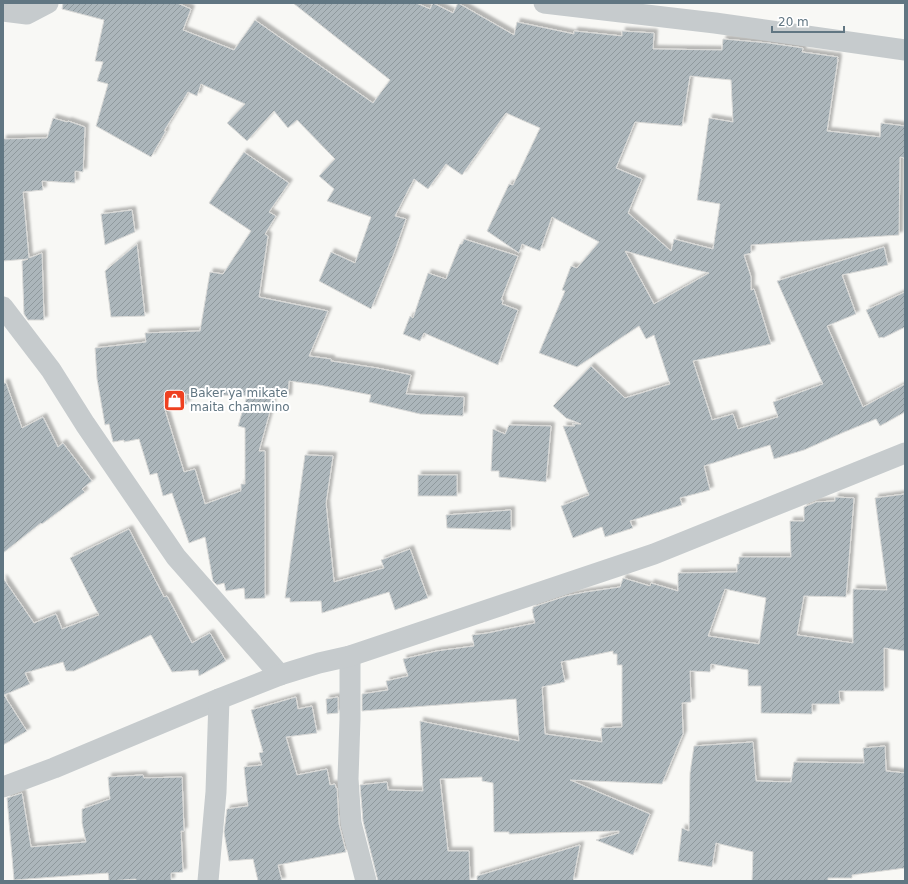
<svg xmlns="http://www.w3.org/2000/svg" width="908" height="884" font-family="'DejaVu Sans',sans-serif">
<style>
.building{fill:url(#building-hatch);stroke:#dadad8;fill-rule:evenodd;filter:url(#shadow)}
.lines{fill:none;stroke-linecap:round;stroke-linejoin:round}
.minor{stroke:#c6cbcd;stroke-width:21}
.labels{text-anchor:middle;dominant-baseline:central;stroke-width:4;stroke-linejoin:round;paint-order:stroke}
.poi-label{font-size:12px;fill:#617682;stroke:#fff;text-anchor:start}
</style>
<defs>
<pattern id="building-hatch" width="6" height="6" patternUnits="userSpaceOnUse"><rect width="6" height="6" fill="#acb6bb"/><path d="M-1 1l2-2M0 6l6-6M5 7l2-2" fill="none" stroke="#8f999d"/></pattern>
<filter id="shadow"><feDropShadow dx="3.5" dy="-3.5" stdDeviation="1" flood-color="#0004"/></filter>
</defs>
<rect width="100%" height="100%" fill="#f8f8f5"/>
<g class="building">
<path d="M 63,3 L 177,3 L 191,9 L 183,30 L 234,50 L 255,20 L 373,103 L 390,80 L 293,3 L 416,3 L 430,9 L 433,3 L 453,13 L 458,3 L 514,35 L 517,22 L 574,34 L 574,31 L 622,36 L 622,31 L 654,33 L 653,49 L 722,50 L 723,39 L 768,43 L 803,48 L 802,52 L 838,57 L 837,59 L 838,59 L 827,131 L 880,137 L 881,123 L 905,126 L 905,158 L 900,157 L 899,235 L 751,245 L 751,253 L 744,255 L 751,277 L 751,290 L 754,289 L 771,344 L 693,361 L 712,420 L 733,414 L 738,429 L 778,417 L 773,402 L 823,384 L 777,281 L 884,247 L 888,265 L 842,275 L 856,314 L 827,326 L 863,407 L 905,384 L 905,412 L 880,426 L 876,419 L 842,433 L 804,450 L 774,459 L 770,445 L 704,466 L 710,490 L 680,498 L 682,505 L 630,521 L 633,528 L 605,537 L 602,527 L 573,538 L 561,506 L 589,495 L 563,426 L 575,426 L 572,424 L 581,424 L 566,418 L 553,406 L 591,366 L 625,398 L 670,384 L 654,335 L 646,339 L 639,326 L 577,367 L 539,353 L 565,291 L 562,290 L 571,266 L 577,268 L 599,242 L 552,217 L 540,251 L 522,244 L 519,253 L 487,231 L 509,184 L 513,185 L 540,128 L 506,113 L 462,175 L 446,164 L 428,189 L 414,179 L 395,216 L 406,219 L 394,253 L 371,309 L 319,281 L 331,252 L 355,263 L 371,217 L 327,201 L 334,189 L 319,176 L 335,159 L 297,120 L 288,128 L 274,111 L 247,141 L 227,123 L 245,104 L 201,84 L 197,96 L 188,92 L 164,131 L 166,131 L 151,157 L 96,126 L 108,84 L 97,81 L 103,62 L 95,61 L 104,20 L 62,9 ZM 690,76 L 731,80 L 733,122 L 709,118 L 697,200 L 720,204 L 713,249 L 674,239 L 671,251 L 628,213 L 642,179 L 616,168 L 635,122 L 682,126 ZM 625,251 L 676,265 L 709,273 L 654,304 Z"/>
<polygon points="53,118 67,122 68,121 85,127 83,172 75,171 75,183 42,181 43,190 23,192 29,258 42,253 44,320 28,320 24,314 22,261 28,259 3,261 3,139 47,138"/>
<path d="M 244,152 L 289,183 L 269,212 L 276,216 L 265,234 L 268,236 L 259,297 L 328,311 L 309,356 L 331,359 L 331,361 L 377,368 L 411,375 L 406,394 L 464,397 L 463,416 L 420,414 L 369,402 L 371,395 L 319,385 L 289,381 L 288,398 L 274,397 L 259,451 L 265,451 L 265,598 L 245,599 L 244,588 L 226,591 L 224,583 L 217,585 L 213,581 L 205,537 L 189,543 L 172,493 L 163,496 L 157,473 L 150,475 L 139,439 L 124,442 L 124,440 L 113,442 L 109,424 L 105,425 L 97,379 L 95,348 L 146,342 L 145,333 L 200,331 L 210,272 L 223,274 L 251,231 L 209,203 ZM 186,394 L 247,396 L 238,426 L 245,428 L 245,484 L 241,484 L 241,491 L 205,504 L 195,469 L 184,472 L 164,407 L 187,404 Z"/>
<polygon points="132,210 135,232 105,245 101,214"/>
<polygon points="464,239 518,256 501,300 503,300 502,304 518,310 498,365 424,333 420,341 403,334 410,316 413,318 428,273 446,279 460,244 462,244"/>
<polygon points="137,244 145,316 111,317 105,271"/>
<polygon points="905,292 905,327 883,338 882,337 879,338 866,310"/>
<polygon points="3,383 6,383 22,428 43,417 58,447 63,443 92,481 82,489 85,492 42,524 41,523 3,553"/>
<polygon points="509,425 551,426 546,482 499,477 499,471 491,471 493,429 505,434"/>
<polygon points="305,455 333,456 326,503 334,582 384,568 381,560 410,549 428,598 395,610 389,592 322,613 321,601 290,602 290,598 285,598"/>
<rect x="418" y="475" width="39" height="21"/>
<path d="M 905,494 L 905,651 L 884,648 L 884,691 L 839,691 L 840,704 L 812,704 L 812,714 L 761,713 L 761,686 L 748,686 L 748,670 L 711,664 L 710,672 L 690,671 L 691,702 L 682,703 L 683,734 L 662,784 L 570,780 L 650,814 L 633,855 L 596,840 L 619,833 L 619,831 L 509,834 L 509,832 L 494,832 L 493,783 L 482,781 L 482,777 L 440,779 L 448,851 L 469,851 L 470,881 L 378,881 L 363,821 L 360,785 L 387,782 L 388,790 L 423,791 L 420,721 L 519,741 L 516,699 L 362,711 L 362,694 L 388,690 L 386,681 L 408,676 L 403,659 L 437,651 L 474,646 L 472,635 L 488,633 L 535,623 L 532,609 L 533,609 L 533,607 L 566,596 L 586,592 L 620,587 L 623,578 L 650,586 L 651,583 L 678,591 L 678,573 L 737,572 L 737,564 L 739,564 L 739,557 L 791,557 L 790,521 L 804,521 L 804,507 L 816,502 L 835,501 L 835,497 L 854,498 L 846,597 L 804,596 L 797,635 L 853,643 L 853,589 L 887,590 L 875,498 ZM 725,589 L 766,598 L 759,644 L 708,636 ZM 613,651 L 613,654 L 617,654 L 617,665 L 622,665 L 622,727 L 601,728 L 602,742 L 545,734 L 542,687 L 565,682 L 561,662 Z"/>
<polygon points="511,510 511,530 447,528 446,515"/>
<polygon points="129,529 164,597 167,596 192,643 210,633 226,661 199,676 198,670 172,672 151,635 74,671 66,671 63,662 25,673 30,684 4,695 27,731 3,745 3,578 34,623 56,614 62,629 99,615 70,558"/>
<polygon points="296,697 298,709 312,706 317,733 286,737 297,775 327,769 330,785 335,784 336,788 337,788 339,824 346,852 278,865 282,881 258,881 253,859 229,861 224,832 227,809 248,806 244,767 262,765 259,753 263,752 251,710"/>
<polygon points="338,697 338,713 327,714 326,699"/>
<polygon points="753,742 756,781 791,782 794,762 864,763 863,748 885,746 886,771 905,773 905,868 852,875 852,878 828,878 828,881 752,881 753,852 716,843 712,867 678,861 682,828 689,831 690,773 694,746"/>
<polygon points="143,775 144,778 182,777 184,831 181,831 183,872 171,873 171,881 136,881 136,879 109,881 108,873 14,880 7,798 22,793 31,847 86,842 82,823 82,809 110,799 108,777"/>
<polygon points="580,845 573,881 477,881 477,876"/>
</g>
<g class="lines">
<g class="minor">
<polyline points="544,3 715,23 905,50"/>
<polyline points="3,11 27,14 48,3"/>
<polyline points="3,307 51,370 85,424 176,557 280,675"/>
<polyline points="350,656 350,719 348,779 351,823 366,881"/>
<polyline points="3,787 54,768 219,699 280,675 319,663 350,656 654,554 905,453"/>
<polyline points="208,881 216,792 219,699"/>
</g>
</g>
<defs>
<symbol id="shop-square" viewBox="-11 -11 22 22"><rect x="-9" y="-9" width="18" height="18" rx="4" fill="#ee4020" stroke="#fff"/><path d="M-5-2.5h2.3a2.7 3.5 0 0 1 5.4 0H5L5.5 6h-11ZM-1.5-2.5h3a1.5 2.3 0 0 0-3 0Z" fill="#fff"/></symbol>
</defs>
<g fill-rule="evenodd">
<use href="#shop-square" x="162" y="388" width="25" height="25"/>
</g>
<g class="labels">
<g class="poi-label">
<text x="190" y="393">Baker ya mikate<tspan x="190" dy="14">maita chamwino</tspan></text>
</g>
</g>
<rect width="908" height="884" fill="none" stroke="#617682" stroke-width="8"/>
<path d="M772 26v6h72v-6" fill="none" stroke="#617682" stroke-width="2"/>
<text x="778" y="26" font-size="12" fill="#617682" stroke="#ffffff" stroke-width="3" paint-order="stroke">20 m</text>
</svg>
